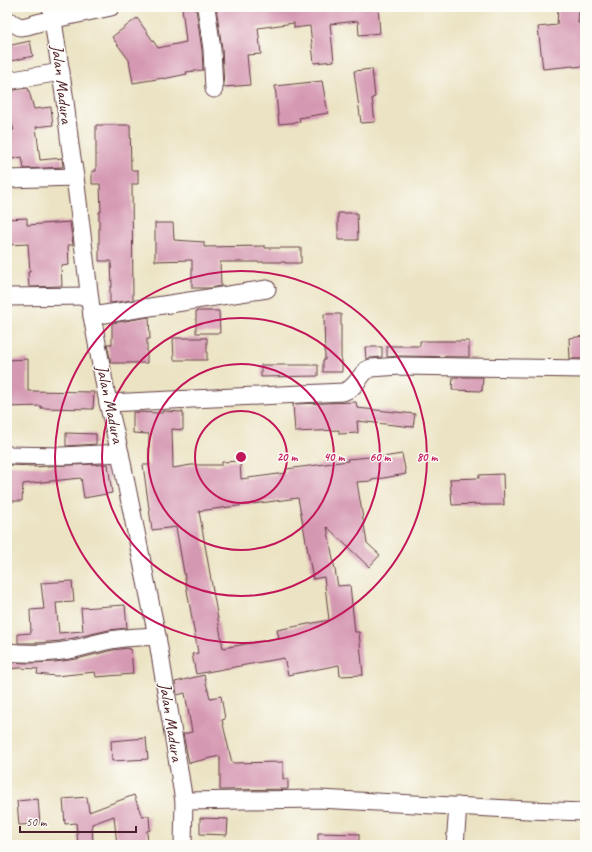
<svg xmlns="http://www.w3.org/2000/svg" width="592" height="852" font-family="Caveat,sans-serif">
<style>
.building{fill:#d598b2;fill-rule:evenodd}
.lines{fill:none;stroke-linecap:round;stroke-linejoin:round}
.minor-casing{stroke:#623c42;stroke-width:19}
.minor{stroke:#fff;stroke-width:17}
.ring{fill:none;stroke:#c2185b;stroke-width:2}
.labels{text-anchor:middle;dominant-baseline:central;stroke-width:3;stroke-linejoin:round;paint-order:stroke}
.street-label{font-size:17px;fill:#4a1f2b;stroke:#fdfcf7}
.centre{fill:#c2185b;stroke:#fdfcf7;stroke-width:2}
.ring-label{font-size:12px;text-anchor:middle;font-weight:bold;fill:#c2185b;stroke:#fdfcf7;stroke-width:3;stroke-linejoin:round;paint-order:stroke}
</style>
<rect width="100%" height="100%" fill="#fdfcf7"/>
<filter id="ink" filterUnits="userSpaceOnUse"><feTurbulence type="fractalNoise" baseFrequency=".025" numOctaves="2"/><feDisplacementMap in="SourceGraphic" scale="8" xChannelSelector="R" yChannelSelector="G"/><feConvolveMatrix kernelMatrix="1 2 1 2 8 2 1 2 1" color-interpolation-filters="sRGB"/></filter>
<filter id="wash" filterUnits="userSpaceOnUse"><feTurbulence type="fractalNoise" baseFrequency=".012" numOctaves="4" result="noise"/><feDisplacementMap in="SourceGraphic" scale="16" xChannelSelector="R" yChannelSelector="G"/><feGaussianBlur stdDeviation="0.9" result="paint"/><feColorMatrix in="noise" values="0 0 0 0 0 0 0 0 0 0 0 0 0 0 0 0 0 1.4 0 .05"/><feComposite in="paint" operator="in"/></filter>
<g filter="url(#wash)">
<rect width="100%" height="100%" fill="#ebe3c3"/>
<g id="blocks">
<g class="building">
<polygon points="182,7 193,7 194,10 196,10 202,50 203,70 186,72 187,74 163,79 163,78 133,83 129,60 112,37 137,18 158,48 186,42"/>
<polygon points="216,7 312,7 313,11 336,8 336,7 378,7 380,33 359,35 358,21 330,24 334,61 314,63 310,26 294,28 294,23 258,28 261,54 247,55 250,85 224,87 222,48"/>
<polygon points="558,7 579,7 578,23 585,22 585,66 573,67 573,66 543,69 538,27 557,25"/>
<polygon points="30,41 33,56 7,62 7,46"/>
<polygon points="372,69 375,97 372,98 375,122 361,123 354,71"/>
<polygon points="322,81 328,113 299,118 300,122 279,124 275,86"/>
<polygon points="28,88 34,109 51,107 53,125 36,127 40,160 62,158 63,167 24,169 22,157 7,160 7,131 14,130 7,108 7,91"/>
<polygon points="96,125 130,125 131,170 138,170 138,184 132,184 133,300 111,303 110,303 110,287 112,287 111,261 99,261 99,212 101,212 100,184 92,184 92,171 96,171"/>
<polygon points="338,213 357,213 358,240 338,240"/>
<polygon points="27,218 27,225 70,222 73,245 68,245 69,265 61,266 62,286 29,287 28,272 30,272 28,244 7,245 7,219"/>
<polygon points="155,223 173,223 174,240 204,242 204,247 265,246 265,248 301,248 301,263 285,263 285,262 220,262 221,286 211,288 192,288 192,260 155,261"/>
<polygon points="196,311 219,311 220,333 196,333"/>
<polygon points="324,314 341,314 341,360 342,360 342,372 323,372 323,360 325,360"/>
<polygon points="149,317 150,339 147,339 147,363 111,363 107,344 112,344 112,323"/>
<polygon points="585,336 585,359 570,359 569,338"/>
<polygon points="173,338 207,338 207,360 174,360"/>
<polygon points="420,341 469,341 469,357 400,356 387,357 387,346 420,346"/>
<polygon points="365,347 382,347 382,357 370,358 366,359"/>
<polygon points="28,359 28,391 94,392 93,409 41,408 41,406 7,407 7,360"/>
<polygon points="261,365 318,365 318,376 261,377"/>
<polygon points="453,377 483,377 482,391 452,390"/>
<polygon points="356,402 357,408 415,414 413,427 357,421 358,433 339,434 339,430 295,432 293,404"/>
<path d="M 162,411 L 183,412 L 183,430 L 172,429 L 173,468 L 191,465 L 222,465 L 222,462 L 240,461 L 241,479 L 286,473 L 286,469 L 348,461 L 347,459 L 370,457 L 370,459 L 402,454 L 406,474 L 372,480 L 372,481 L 357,482 L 367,543 L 380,555 L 369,567 L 327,527 L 338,586 L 350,585 L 355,632 L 359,632 L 363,675 L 340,676 L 339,665 L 288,675 L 284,658 L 196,674 L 192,654 L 198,653 L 176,527 L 152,530 L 143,465 L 149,465 L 149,434 L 133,433 L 133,412 L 162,413 ZM 298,498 L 313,579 L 324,577 L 329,620 L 277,630 L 279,638 L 223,648 L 199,511 Z"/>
<polygon points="66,433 96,434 96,444 66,446"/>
<polygon points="96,464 96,465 108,464 112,493 84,498 81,478 23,484 22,501 7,501 7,474 8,465 35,466 34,467 49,466"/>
<polygon points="503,474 504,505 480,505 480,504 452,505 450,479 479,478 479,475"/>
<polygon points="72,581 74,602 56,603 59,633 83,631 81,608 125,605 127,628 109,630 60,641 38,643 18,643 18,634 31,633 30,610 44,609 41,583"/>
<polygon points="128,648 128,649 131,649 133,674 96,677 95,672 56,676 37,674 38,669 20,668 7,669 7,662 30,663 55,662 77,659 113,650"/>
<polygon points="204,675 210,698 221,696 225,719 222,720 232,763 283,762 283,779 288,779 288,789 220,790 220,756 189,763 183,734 192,732 185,693 177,695 175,682"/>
<polygon points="146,738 148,759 112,761 111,741"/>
<polygon points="134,795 142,817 149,816 150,830 147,831 148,845 117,845 114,816 92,824 93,845 78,845 76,823 65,824 63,799 87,797 89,812"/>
<polygon points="38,799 40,824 19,825 17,801"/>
<polygon points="200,818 228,819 227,835 200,834"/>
<polygon points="318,833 359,834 359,845 318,845"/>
</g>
</g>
</g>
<g filter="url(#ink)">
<use href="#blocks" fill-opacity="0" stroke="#623c42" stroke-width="1"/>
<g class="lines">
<defs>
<g id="minor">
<polyline points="51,7 65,101 70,145 75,177 92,316 108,403 120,453 157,636 184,801 183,845"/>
<polyline points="206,7 212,49 214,89"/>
<polyline points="7,20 20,27 27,26 41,22 111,7"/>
<polyline points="7,81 61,72"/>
<polyline points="7,179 75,177"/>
<polyline points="7,297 89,296"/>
<polyline points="92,316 267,289"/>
<polyline points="108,403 343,392 350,389 356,383 366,370 371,368 400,366 585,369"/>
<polyline points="7,455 62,456 120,453"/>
<path d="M 7,652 C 28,654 48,654 69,650 C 85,647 101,641 117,639 C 130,637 144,637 157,636"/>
<polyline points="184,801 319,799 528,810 585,812"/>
<polyline points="455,845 458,806"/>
</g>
</defs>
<use href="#minor" class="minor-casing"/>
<use href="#minor" class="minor"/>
</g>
</g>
<g class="ring">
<circle cx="241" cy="457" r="46"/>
<circle cx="241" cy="457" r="93"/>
<circle cx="241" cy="457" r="139"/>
<circle cx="241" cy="457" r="186"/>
</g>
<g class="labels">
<g class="street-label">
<text transform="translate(62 84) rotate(83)">Jalan Madura</text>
<text transform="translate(110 404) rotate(78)">Jalan Madura</text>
<text transform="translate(171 722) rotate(81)">Jalan Madura</text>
</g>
</g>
<circle cx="241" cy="457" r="6" class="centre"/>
<g class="ring-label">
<text x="287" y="461">20 m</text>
<text x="334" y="461">40 m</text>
<text x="380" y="461">60 m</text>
<text x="427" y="461">80 m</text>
</g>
<rect width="592" height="852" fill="none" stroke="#fdfcf7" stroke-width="24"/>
<path d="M20 826v6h116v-6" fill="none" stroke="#4a1f2b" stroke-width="2"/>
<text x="26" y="826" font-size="12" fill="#4a1f2b" stroke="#fdfcf7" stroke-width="3" paint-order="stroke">50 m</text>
</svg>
